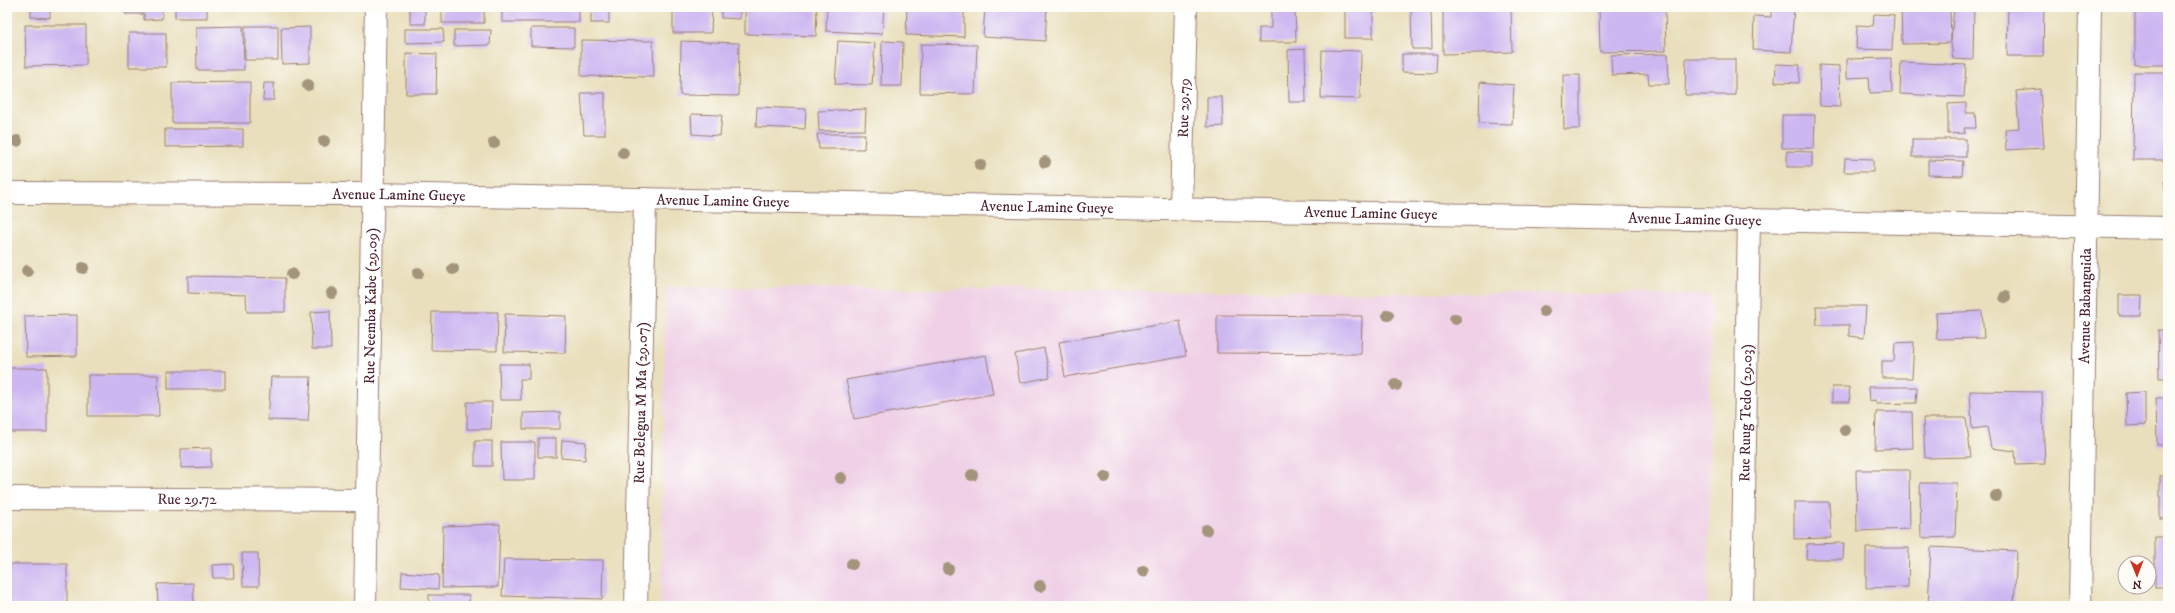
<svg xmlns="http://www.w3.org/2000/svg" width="2175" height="613" font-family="'IM FELL DW Pica',serif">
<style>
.built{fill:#efd0e6}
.building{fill:#cdb7f1}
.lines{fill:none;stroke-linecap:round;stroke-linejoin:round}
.minor-casing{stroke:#9a7f74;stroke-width:24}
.minor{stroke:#fff;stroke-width:22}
.tree{fill:#a3947b}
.labels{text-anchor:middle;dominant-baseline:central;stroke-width:4;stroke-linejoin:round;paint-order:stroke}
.street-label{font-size:15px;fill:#4a1f2b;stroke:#fdfcf7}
</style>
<rect width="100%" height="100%" fill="#fdfcf7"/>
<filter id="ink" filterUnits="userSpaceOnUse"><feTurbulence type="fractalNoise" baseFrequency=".025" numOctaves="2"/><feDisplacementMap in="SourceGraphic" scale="8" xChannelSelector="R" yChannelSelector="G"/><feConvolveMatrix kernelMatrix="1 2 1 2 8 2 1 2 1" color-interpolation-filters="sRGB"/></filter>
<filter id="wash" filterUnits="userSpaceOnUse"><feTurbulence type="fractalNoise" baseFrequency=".012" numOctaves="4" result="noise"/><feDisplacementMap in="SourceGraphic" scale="16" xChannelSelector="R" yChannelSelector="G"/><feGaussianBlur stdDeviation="0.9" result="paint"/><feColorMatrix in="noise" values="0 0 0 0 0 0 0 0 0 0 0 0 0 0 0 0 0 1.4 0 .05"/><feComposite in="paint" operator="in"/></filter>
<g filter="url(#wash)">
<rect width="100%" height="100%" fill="#e9dfbc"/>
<polygon class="built" points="666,287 1711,295 1708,606 661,606"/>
<g id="blocks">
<g class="building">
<polygon points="31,7 50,7 50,18 31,17"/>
<polygon points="125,7 162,7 162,19 144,20 144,14 125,14"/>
<rect x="175" y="7" width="32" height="11"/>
<rect x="410" y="7" width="15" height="17"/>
<rect x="502" y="7" width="77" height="15"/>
<rect x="591" y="7" width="18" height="16"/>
<polygon points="673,7 712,7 711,33 673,33"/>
<polygon points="721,7 740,7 740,19 721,18"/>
<polygon points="745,7 817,7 816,36 745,34"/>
<polygon points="827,7 884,7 882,34 826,31"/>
<polygon points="907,7 964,7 964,37 906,35"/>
<polygon points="985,7 1047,7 1045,41 983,37"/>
<polygon points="1271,7 1295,7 1296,42 1259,42 1259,28 1271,28"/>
<rect x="1345" y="7" width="28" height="31"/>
<polygon points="1411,7 1431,7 1432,49 1412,49"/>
<polygon points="1443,7 1511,7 1512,52 1443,54"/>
<polygon points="1599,7 1665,7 1666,51 1600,52"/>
<polygon points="1771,7 1794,7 1791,52 1753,50 1754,16 1771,17"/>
<polygon points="1901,7 1950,7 1951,42 1954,7 1974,7 1973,60 1953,59 1951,43 1902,44"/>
<polygon points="2008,7 2044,7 2043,56 2007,56"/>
<rect x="2135" y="7" width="33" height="58"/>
<rect x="442" y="8" width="42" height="15"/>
<polygon points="1874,14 1894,15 1892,50 1856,49 1857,25 1873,26"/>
<polygon points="25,25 86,25 86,65 26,66"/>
<polygon points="243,26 244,70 197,70 196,27"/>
<rect x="245" y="26" width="33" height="34"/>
<polygon points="310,27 310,63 282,64 281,28"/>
<polygon points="531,28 574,28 574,47 531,46"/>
<polygon points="405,29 443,29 444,42 405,43"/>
<polygon points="454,30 491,30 490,45 454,46"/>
<rect x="129" y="33" width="37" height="34"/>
<polygon points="581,40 653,41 654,77 581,76"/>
<polygon points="681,41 739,43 738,96 680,95"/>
<polygon points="838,41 875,43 872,85 835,84"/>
<polygon points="882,41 903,42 902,86 881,86"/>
<polygon points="921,44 977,45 975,94 920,93"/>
<polygon points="1305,49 1306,102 1289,102 1288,50"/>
<polygon points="1322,50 1361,51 1360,99 1321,98"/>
<polygon points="406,53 437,54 436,94 406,94"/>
<polygon points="1402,54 1437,54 1436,73 1402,72"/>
<polygon points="1668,54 1669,84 1649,84 1648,74 1612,75 1611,55"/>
<polygon points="1891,58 1892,92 1870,93 1869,77 1847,78 1847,59"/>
<polygon points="1686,59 1735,59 1735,95 1685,95"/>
<polygon points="1901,62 1966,65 1964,97 1900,94"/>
<polygon points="1776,64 1800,65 1799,83 1775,82"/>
<polygon points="1819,65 1839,66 1840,107 1820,106"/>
<polygon points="2134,72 2168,72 2168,160 2133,160"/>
<polygon points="1563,75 1580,75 1580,129 1564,129"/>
<polygon points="250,82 250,123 172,123 172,83"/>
<polygon points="1480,82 1514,85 1512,124 1479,123"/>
<polygon points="264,83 274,83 274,100 263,100"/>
<polygon points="2040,89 2044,148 2006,150 2005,129 2019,128 2016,91"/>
<polygon points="581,93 605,93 605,135 584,135"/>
<polygon points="1207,97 1222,97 1223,126 1207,127"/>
<polygon points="1966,103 1966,113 1975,113 1976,128 1964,128 1965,133 1948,134 1948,104"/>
<polygon points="757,107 806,109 805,129 756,127"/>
<polygon points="866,109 865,130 819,131 818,111"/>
<polygon points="691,114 722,115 720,136 692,134"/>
<polygon points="1782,115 1815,115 1814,148 1782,148"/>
<polygon points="165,129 243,129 243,146 165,147"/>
<polygon points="817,134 865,134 864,149 819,149"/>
<rect x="1912" y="139" width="54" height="18"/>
<polygon points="1787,151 1812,152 1812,167 1787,167"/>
<polygon points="1845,158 1873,159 1873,172 1844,172"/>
<polygon points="1928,160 1963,161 1962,176 1928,175"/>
<polygon points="2164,181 2168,182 2168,208 2167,208"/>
<polygon points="188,276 285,278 285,312 247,312 246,295 188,293"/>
<polygon points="2119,295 2142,295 2141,316 2119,316"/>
<polygon points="1816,306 1866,306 1864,338 1849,336 1849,325 1817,325"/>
<polygon points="330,311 331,349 312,349 311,312"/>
<polygon points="1982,311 1984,338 1937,339 1936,313"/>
<polygon points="432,312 498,312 497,351 431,350"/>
<polygon points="505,314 566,316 565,353 504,352"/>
<polygon points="77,315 77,356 26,357 25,316"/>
<polygon points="1217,315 1362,316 1361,354 1217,353"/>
<polygon points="1180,321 1186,356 1065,377 1059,342"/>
<polygon points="2158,330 2168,330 2168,378 2159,378"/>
<polygon points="1914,342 1912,378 1882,378 1882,361 1894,361 1895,343"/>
<polygon points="1044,348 1050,377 1020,383 1015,354"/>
<polygon points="986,355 993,394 854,419 846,380"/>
<polygon points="499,364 529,364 529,379 520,379 521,400 500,400"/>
<rect x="7" y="368" width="40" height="64"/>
<rect x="168" y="371" width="57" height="18"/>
<polygon points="88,375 158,375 159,416 88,416"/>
<polygon points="271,377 311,377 308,421 268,420"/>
<polygon points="1832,387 1849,387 1850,402 1832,402"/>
<polygon points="1868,387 1917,387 1916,403 1876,404 1876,400 1869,401"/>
<polygon points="1970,391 2042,392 2045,464 2016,465 2015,451 1991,448 1987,427 1972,429"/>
<polygon points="2145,392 2145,425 2127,426 2126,393"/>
<polygon points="2156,398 2168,398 2168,445 2157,445"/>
<polygon points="467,402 492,402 491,429 467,429"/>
<polygon points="560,412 560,429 523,429 523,413"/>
<polygon points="1876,412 1912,412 1913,448 1875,449"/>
<polygon points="1923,418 1966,418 1971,457 1925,458"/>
<rect x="538" y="438" width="18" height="19"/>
<polygon points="562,440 586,442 585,460 561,458"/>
<rect x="475" y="441" width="17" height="25"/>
<polygon points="501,442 535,442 535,480 502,480"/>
<polygon points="211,448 211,467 181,468 181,449"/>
<polygon points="1856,470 1909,470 1910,529 1857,531"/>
<rect x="2160" y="476" width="8" height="43"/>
<polygon points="1920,483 1957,483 1955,537 1921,538"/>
<polygon points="1794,502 1829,502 1831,538 1794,539"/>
<polygon points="500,524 498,587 442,588 443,526"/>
<rect x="2155" y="537" width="13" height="50"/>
<polygon points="1844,543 1843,559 1806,559 1807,544"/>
<polygon points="1931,547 2017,551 2014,606 1928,606"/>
<polygon points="1866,548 1909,548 1908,587 1866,588"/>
<polygon points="242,553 258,553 259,586 243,586"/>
<polygon points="504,559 603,560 602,599 502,596"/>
<rect x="7" y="564" width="60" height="42"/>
<polygon points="233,564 234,578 213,578 212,565"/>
<polygon points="402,572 439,575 438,589 401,587"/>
<polygon points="193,583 194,603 203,602 203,606 158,606 157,584"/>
<rect x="429" y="595" width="40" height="11"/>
</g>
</g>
</g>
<g filter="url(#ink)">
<use href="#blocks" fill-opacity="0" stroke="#9a7f74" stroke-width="1"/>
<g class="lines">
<defs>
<g id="minor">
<path id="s1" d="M 7,193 L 372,194 L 2168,228"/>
<path id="s2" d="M 1181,209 L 1186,7"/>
<path id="s3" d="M 7,498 L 367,500"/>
<path id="s4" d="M 365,606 L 376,7"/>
<path id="s5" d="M 636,606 L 645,199"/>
<path id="s6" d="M 1742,606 L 1749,219"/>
<path id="s7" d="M 2080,606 L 2090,7"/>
</g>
</defs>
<use href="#minor" class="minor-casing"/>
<use href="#minor" class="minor"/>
</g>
<g class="tree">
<circle cx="308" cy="85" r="6"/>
<circle cx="17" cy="141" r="6"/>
<circle cx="324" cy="141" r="6"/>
<circle cx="494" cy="143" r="6"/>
<circle cx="623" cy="153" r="6"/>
<circle cx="1045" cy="162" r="6"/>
<circle cx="980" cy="165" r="6"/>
<circle cx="83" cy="268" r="6"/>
<circle cx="453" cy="269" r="6"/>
<circle cx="27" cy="271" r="6"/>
<circle cx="418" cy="273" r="6"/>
<circle cx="292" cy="274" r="6"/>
<circle cx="332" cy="293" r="6"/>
<circle cx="2005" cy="297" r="6"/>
<circle cx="1544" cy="311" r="6"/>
<circle cx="1388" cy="315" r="6"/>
<circle cx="1455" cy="319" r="6"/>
<circle cx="1396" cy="385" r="6"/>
<circle cx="1845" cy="430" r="6"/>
<circle cx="972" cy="475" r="6"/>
<circle cx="1105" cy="477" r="6"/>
<circle cx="841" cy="478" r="6"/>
<circle cx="1996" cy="496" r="6"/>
<circle cx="1206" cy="530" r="6"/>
<circle cx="852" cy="564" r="6"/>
<circle cx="948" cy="569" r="6"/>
<circle cx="1143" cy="571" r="6"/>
<circle cx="1040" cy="586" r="6"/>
</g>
</g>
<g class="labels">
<g class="street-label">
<text stroke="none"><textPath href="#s2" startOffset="101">Rue 29.79</textPath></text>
<text stroke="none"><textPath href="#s1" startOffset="392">Avenue Lamine Gueye</textPath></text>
<text stroke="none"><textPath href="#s1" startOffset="716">Avenue Lamine Gueye</textPath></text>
<text stroke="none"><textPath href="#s1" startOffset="1040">Avenue Lamine Gueye</textPath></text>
<text stroke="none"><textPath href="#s1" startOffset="1364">Avenue Lamine Gueye</textPath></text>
<text stroke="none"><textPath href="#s1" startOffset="1688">Avenue Lamine Gueye</textPath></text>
<text stroke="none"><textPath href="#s4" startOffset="300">Rue Neemba Kabe (29.09)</textPath></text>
<text stroke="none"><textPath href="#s7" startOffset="300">Avenue Babanguida</textPath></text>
<text stroke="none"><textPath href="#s5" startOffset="203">Rue Belegua M Ma (29.07)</textPath></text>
<text stroke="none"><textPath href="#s6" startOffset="193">Rue Ruug Tedo (29.03)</textPath></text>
<text stroke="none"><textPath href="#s3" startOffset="180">Rue 29.72</textPath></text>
</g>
</g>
<rect width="2175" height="613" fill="none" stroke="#fdfcf7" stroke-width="24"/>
<g transform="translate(2137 575) rotate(179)"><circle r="19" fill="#fdfcf7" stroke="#b5a4a5"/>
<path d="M0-3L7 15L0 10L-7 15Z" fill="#c8321e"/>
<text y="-6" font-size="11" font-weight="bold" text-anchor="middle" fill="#4a1f2b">N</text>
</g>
</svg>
